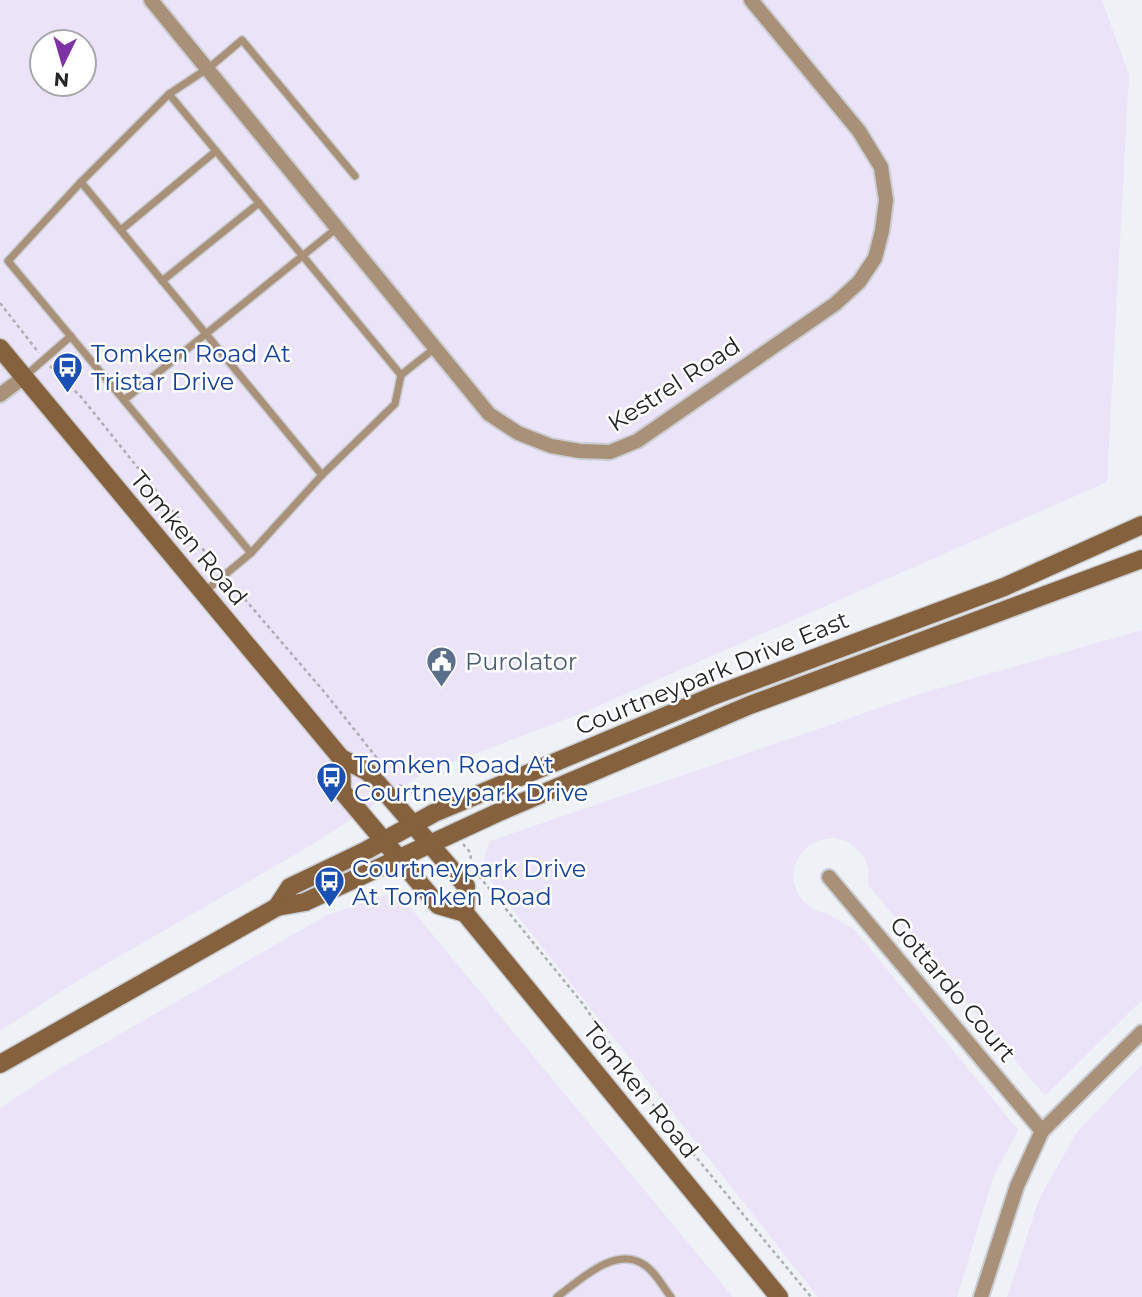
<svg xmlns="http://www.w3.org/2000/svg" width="1142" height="1297" font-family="Montserrat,sans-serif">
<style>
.industrial{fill:#ebe3f8;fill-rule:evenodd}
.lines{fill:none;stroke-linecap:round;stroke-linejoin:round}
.service-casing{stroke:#cacdd2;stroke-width:10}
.minor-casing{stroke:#cacdd2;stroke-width:18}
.secondary-casing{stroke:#cacdd2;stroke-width:21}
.path{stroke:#abaeb2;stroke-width:2.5;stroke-dasharray:3.5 3.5;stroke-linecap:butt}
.service{stroke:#a99078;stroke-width:7}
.minor{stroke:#a99078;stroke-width:14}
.secondary{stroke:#85613e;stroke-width:18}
.labels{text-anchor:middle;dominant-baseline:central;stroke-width:5;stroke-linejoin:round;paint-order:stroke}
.transit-label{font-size:24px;fill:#164399;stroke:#fff;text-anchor:start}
.street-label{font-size:24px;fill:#242527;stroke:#fff}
.service-label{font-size:24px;fill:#4e5e75;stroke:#fff;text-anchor:start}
</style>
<rect width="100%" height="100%" fill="#eef2f7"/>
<g class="industrial">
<path d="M 0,0 L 1102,0 L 1129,75 L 1107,482 L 580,714 L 422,774 L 308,847 L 82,978 L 0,1031 ZM 42,42 L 84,42 L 84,84 L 42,84 Z"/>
<polygon points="1142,630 1142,1000 1045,1096 868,885 869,872 865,859 857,849 846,841 833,838 821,840 809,845 800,855 794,867 793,880 797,892 805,903 815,910 828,914 855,930 1018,1130 993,1178 957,1297 818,1297 488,878 484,857 490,841 926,692"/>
<polygon points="389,894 409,906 733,1297 0,1297 0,1108 54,1072 327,915"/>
<polygon points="1142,1064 1142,1297 1007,1297 1039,1199 1077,1132"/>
</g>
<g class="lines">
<defs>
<g id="service">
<polyline points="169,94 401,375"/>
<polyline points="81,182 322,475"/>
<polyline points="121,230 216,151"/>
<polyline points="162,281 259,203"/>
<polyline points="24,377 71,336"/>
<polyline points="124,400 337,228"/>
<polyline points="251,553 8,261 81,182 169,94 210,67 242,40 355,176"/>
<polyline points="203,593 251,553 322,475 395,404 401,375 435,348"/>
<path d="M 557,1297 C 579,1281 614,1246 643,1264 C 654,1270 663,1287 671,1297"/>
</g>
<g id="minor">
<polyline points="151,0 489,414 518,433 551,446 580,451 610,452 637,441 835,304 859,282 875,258 882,231 886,200 881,167 859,131 751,0"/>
<polyline points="0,395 24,377"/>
<polyline points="829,877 1042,1131"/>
<polyline points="981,1297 1017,1186 1042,1131 1142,1032"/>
</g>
<g id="secondary">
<polyline points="0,348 341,758 368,772 466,886 465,913"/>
<polyline points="341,758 342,791 438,905 465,913 779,1297"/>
<polyline points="277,907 290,887 367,850 434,813 713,696 1004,587 1142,525"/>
<polyline points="0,1064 277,907 305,902 497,813 750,705 1142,559"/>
</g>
</defs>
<use href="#service" class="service-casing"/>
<use href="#minor" class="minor-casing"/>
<use href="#secondary" class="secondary-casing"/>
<g class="path">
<polyline points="0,303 39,353"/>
<polyline points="50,366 82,398 218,568"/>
<polyline points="231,583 326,694 377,758"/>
<polyline points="399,785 416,794 425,803"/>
<polyline points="463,844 470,852 472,868"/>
<polyline points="479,876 583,1004 645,1095 811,1297"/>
</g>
<use href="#service" class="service"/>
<use href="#minor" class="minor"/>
<use href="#secondary" class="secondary"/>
</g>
<defs>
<symbol id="bus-pin" viewBox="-11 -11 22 30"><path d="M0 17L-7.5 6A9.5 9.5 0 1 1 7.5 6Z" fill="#1a4fb4" stroke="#fff"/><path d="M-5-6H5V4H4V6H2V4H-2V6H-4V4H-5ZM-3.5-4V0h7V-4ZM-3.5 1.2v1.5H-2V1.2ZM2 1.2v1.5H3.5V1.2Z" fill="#fff"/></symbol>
<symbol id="civic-pin" viewBox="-11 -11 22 30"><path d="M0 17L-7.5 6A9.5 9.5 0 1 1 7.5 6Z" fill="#5c6f8a" stroke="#fff"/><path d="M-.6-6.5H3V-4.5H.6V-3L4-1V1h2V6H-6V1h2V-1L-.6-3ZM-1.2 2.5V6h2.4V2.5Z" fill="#fff"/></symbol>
</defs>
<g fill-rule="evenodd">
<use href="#bus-pin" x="50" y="350" width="35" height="47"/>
<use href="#civic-pin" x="424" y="644" width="35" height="47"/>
<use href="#bus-pin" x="314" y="760" width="35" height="47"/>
<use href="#bus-pin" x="312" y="864" width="35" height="47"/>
</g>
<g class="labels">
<g class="transit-label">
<text x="91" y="353">Tomken Road At<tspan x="91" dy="28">Tristar Drive</tspan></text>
<text x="354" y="764">Tomken Road At<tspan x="354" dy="28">Courtneypark Drive</tspan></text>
<text x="352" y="868">Courtneypark Drive<tspan x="352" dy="28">At Tomken Road</tspan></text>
</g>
<g class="street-label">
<text transform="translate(674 384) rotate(-33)">Kestrel Road</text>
<text transform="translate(189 538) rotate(50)">Tomken Road</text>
<text transform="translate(712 673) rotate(-22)">Courtneypark Drive East</text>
<text transform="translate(953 989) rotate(50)">Gottardo Court</text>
<text transform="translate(641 1090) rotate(51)">Tomken Road</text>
</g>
<g class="service-label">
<text x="465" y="661">Purolator</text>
</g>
</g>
<g transform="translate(63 63) rotate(185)"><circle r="33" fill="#ffffff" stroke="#a7a8a9" stroke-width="2"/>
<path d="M0-5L12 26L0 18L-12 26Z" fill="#7e33a5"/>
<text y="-10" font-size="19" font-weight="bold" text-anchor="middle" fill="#242527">N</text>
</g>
</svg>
